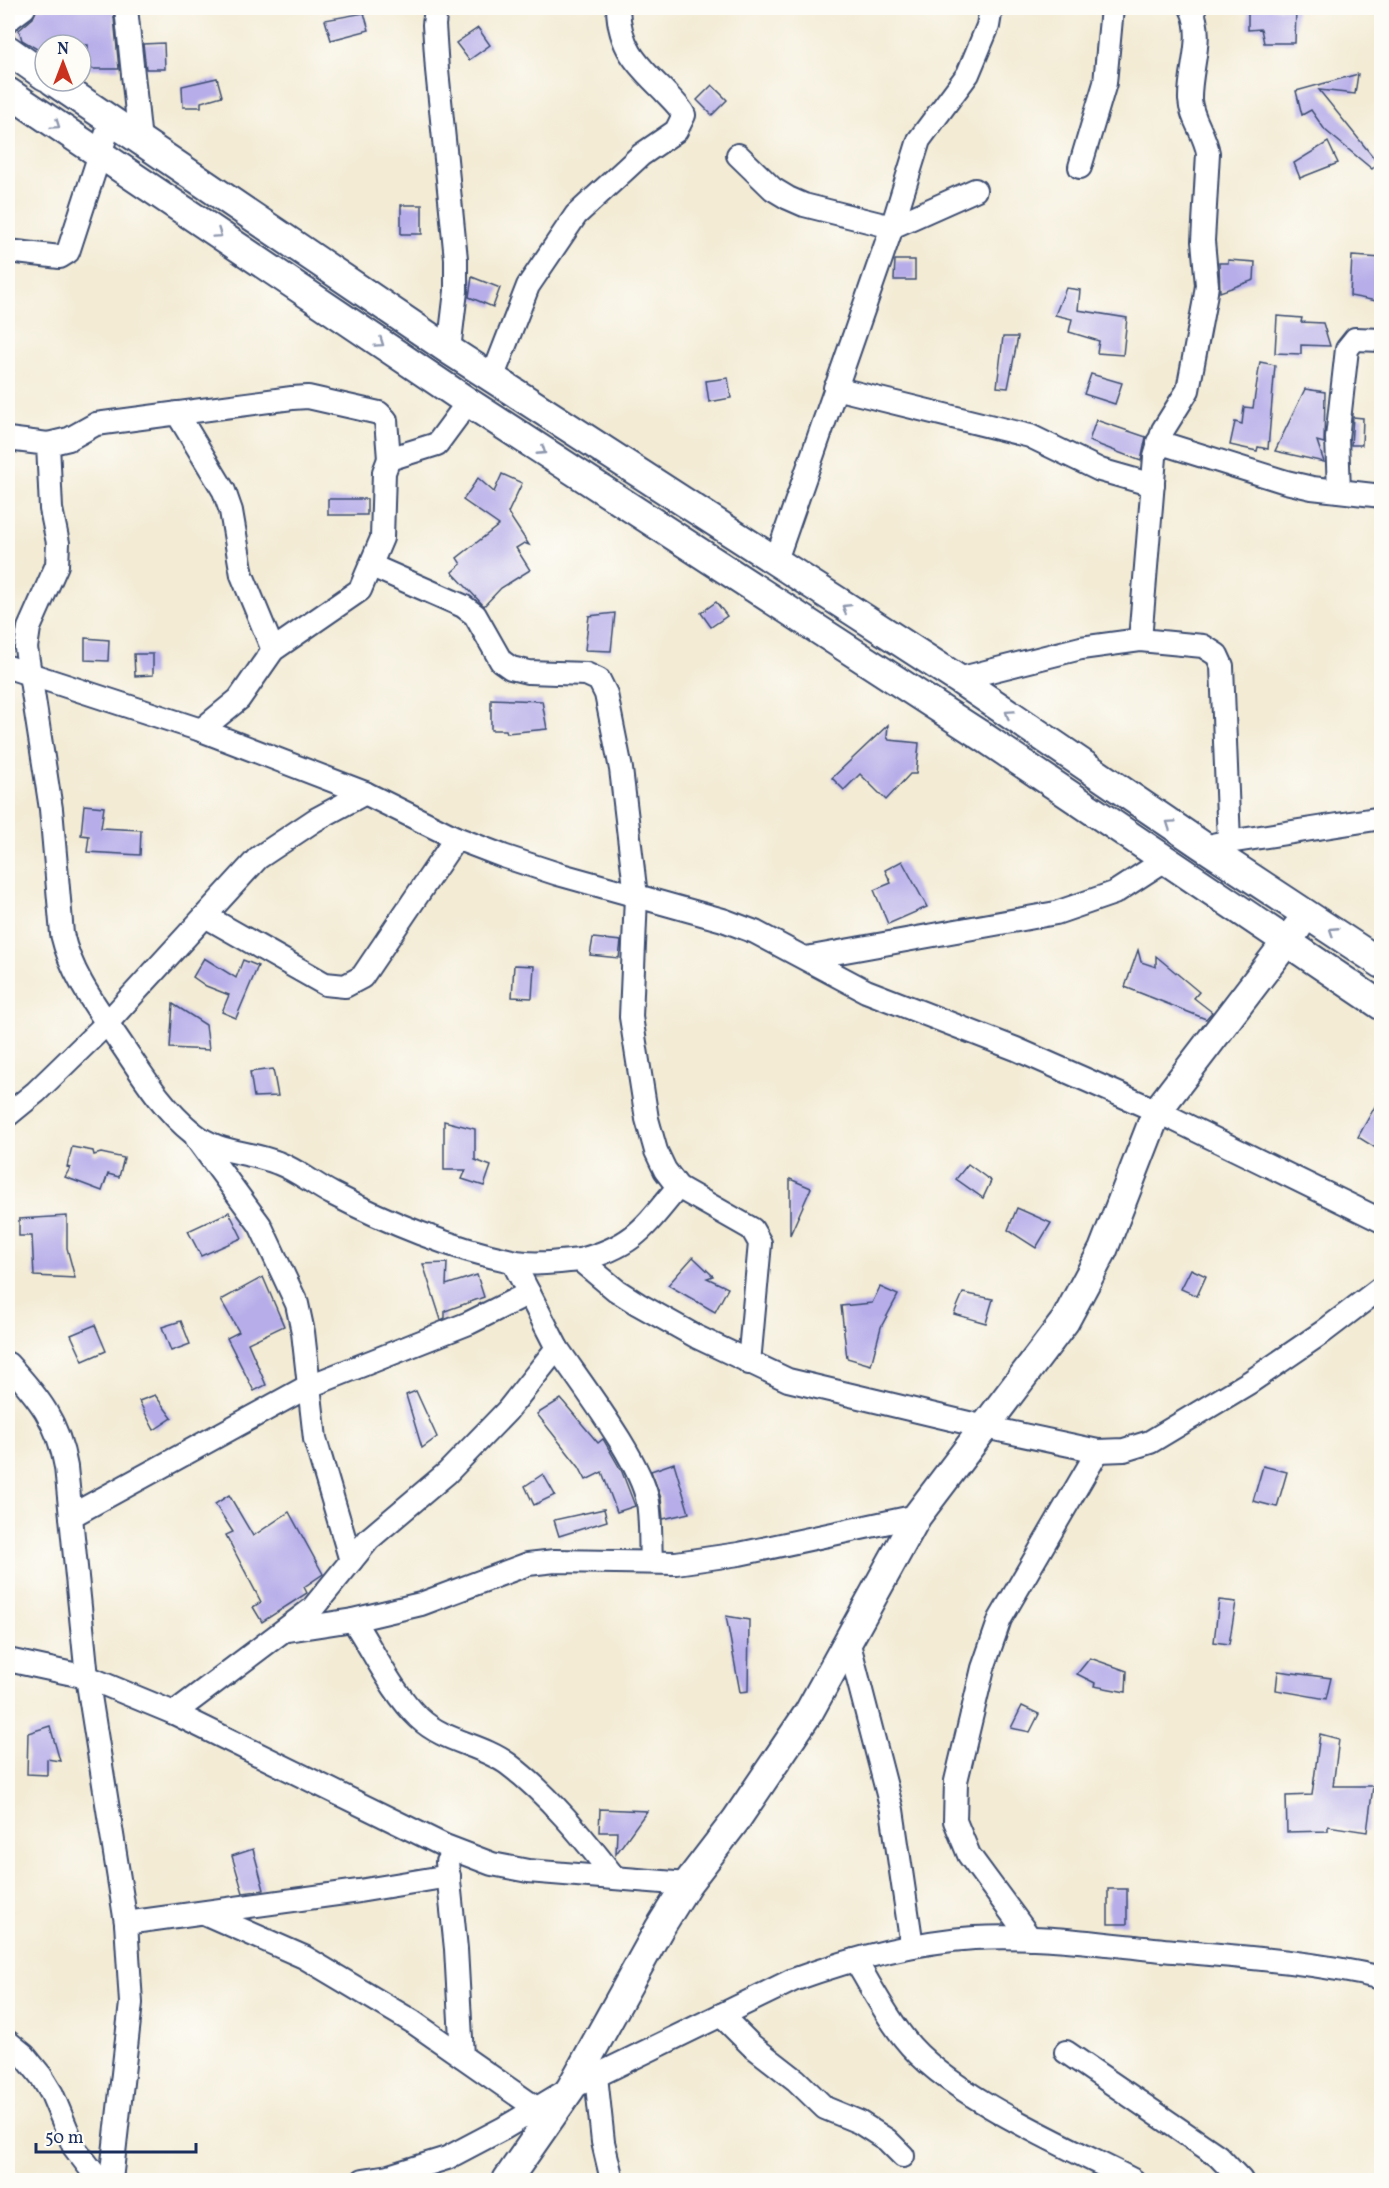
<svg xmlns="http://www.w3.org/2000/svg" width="1389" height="2188" font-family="Vollkorn,serif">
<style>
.building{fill:#b7aee9}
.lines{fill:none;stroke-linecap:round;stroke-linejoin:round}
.minor-casing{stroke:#3b4b70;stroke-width:26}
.tertiary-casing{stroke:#3b4b70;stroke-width:32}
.minor{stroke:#fff;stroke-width:22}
.tertiary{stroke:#fff;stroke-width:28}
.oneway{stroke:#8d97ae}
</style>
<rect width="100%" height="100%" fill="#fdfcf7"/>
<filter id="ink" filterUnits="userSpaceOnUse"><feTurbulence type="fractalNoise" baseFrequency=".0167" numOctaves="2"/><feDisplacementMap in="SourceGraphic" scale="12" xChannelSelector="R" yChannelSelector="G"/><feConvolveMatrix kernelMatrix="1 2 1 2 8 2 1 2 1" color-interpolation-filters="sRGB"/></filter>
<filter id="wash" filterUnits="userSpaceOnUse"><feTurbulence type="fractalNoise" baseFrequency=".008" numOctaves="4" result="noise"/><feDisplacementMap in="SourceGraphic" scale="24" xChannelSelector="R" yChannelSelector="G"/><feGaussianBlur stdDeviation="1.35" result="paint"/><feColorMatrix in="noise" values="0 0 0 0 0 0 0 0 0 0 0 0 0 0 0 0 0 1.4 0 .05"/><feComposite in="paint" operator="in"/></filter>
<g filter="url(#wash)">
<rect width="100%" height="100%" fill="#f3ebd4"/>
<g id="blocks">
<g class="building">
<path d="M37 8H113L119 69H88V45H45V54L22 40 19 30 33 18Z"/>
<path d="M1248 8H1296L1295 43H1264L1261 29 1248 30Z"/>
<path d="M364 13 369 30 331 40 325 20Z"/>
<path d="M478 28 490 45 469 60 456 43Z"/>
<path d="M164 43 165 69H146L143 44Z"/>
<path d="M1358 74 1355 94 1319 90 1378 163 1372 169 1325 130 1311 110 1302 115 1296 91Z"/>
<path d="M217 78 222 96 201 102V107H183L182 86Z"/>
<path d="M712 85 727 100 712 115 697 100Z"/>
<path d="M1328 142 1338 163 1300 178 1294 163Z"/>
<rect x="401" y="205" width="21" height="29"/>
<path d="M1352 256 1382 258V302L1350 296Z"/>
<path d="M895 260H915V280H894Z"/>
<path d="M1228 260 1255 262 1254 280 1220 292 1219 263H1228Z"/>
<path d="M472 277 500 288 493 307 469 297Z"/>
<path d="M1066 288 1080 290 1078 310 1127 318 1123 355 1097 353 1099 341 1069 332 1072 319 1055 315Z"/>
<path d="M1277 316 1302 318 1301 322 1323 323 1330 346 1301 345V354L1275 353Z"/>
<path d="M1003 337H1018L1008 388 997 387Z"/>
<path d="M1260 362 1275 365 1268 449 1258 447 1257 451 1230 445 1235 422 1242 424 1244 407 1253 408Z"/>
<path d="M1091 374 1122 383 1115 404 1084 394Z"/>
<path d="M728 378 731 398 709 402 706 381Z"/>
<path d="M1305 389 1325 392 1324 443 1317 441 1324 462 1275 451Z"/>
<path d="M1353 417 1363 418 1362 445H1351Z"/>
<path d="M1096 420 1146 437 1141 461 1089 441Z"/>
<path d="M502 474 522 483 508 513 529 545 524 543 516 548 530 570 501 588 484 606 452 572 461 564 457 558 499 525 463 500 478 478 494 492Z"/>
<rect x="328" y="499" width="39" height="16"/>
<path d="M716 602 727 616 711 627 701 613Z"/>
<path d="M615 613 611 651 585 650 589 616Z"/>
<path d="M85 638 109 640 108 661 85 660Z"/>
<path d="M134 654H153V675L135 676Z"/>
<path d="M491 699 542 701 547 729 507 733 506 730H491Z"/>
<path d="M888 725 887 737 889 740 919 743 916 774H910L886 800 860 774 844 790 832 778Z"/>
<path d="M84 805 104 807 101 828 141 830 140 855 87 852 89 836 81 835Z"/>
<path d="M902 861 927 907 888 924 874 890 891 883 885 870Z"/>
<path d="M593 938 621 941 619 958 590 955Z"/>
<path d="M1138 950 1141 962 1156 967V956L1199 992 1194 998 1212 1012 1206 1019 1125 987Z"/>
<path d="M204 958 236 978 243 960 258 966 236 1018 222 1012 229 995 206 986 193 977Z"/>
<path d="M514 965 534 966 532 998 512 997Z"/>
<path d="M173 1004 206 1025 209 1050 170 1048Z"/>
<path d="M273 1069 278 1096 254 1097 250 1072Z"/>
<path d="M1382 1094V1152L1358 1137Z"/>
<path d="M444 1121 475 1129V1160L491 1166 484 1186 462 1179 466 1170H444Z"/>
<path d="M72 1147 93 1151 94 1155 101 1153 124 1158 119 1177 108 1174 102 1191 65 1177 70 1168 67 1167Z"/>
<path d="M968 1164 991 1181 983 1198 956 1179Z"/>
<path d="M790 1179 811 1188 790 1235Z"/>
<path d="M1017 1208 1051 1223 1036 1248 1008 1230Z"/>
<path d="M229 1212 242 1238 201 1256 188 1231Z"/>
<path d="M67 1216V1248L75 1278 34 1276 32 1236H19V1219Z"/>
<path d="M693 1257 713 1276 707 1278 728 1288 715 1312 668 1285Z"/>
<path d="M447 1263 446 1285 477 1275 484 1297 445 1311V1318L441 1320 423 1264Z"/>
<path d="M1191 1269 1206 1276 1197 1296 1181 1289Z"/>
<path d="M263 1277 284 1326 248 1343 266 1385 254 1391 227 1338 239 1332 221 1300Z"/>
<path d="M880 1287 898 1295 881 1327 871 1365 847 1358 841 1306 872 1303Z"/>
<path d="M963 1293 993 1299 986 1323 954 1314Z"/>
<path d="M181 1321 190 1344 171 1351 162 1327Z"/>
<path d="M95 1325 106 1351 83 1361 71 1335Z"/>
<path d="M416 1391 437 1437 422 1448 406 1395Z"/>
<path d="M155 1395 172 1418 154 1430 139 1401Z"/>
<path d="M561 1399 598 1443 603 1439 622 1472 635 1506 617 1512 602 1472 586 1480 579 1467 537 1414Z"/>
<path d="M674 1463 689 1513 663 1519 661 1498 651 1471Z"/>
<path d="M1263 1466 1287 1472 1277 1507 1253 1501Z"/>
<path d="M543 1474 555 1495 534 1505 525 1486Z"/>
<path d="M229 1495 253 1536 289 1512 323 1574 304 1587 307 1593 262 1622 253 1607 261 1602 226 1535 233 1532 215 1504Z"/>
<path d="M604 1509 607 1521 559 1536 554 1520Z"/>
<path d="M1219 1600 1236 1602 1229 1644 1214 1642Z"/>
<path d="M726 1616 749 1620 748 1691 740 1692Z"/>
<path d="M1090 1658 1127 1671 1126 1692 1094 1686 1095 1683 1077 1674Z"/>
<path d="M1278 1671 1331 1678 1326 1699 1276 1690Z"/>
<path d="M1022 1706 1039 1714 1030 1732 1011 1728Z"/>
<path d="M50 1726 60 1761 47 1759V1775L27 1774 28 1733Z"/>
<path d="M1320 1734 1339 1739 1333 1786H1373L1367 1832 1328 1826V1831L1287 1832 1286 1796 1312 1795Z"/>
<path d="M600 1809 647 1811 616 1854 617 1832H599Z"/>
<path d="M253 1849 264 1890 243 1893 232 1856Z"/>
<rect x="1108" y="1889" width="19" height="35"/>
</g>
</g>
</g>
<g filter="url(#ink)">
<use href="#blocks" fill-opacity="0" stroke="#3b4b70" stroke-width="1.5"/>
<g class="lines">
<g class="minor-casing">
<g id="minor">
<path d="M126 8 140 141"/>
<path d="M436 8 434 25 437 70 456 259V291L449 350"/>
<path d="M8 20 24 8"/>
<path d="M738 155 773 189 788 198 804 205 892 227 975 190"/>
<path d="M1080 167 1105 83 1112 8"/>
<path d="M8 251 60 257 68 252 111 120"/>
<path d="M493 376 528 286 576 215 641 155 676 131 684 115C679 105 670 98 663 90 636 64 619 46 618 8"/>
<path d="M835 388 1030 436 1100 470 1153 485"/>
<path d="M177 413 224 491 231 511 242 575 273 650"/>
<path d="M8 439 48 444 51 509 58 543 57 565 29 628 26 648 51 809 62 934C72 977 98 1009 122 1045 143 1076 163 1109 193 1133 218 1154 249 1151 278 1163 297 1170 315 1185 333 1194 387 1222 453 1249 512 1261 534 1266 558 1262 580 1260L616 1290 638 1304 697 1337 788 1380 985 1427 1098 1451 1124 1450 1150 1442 1250 1382 1323 1332 1382 1287"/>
<path d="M1158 442 1286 482 1312 488 1382 496"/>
<path d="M48 444 69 439 96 424 292 398 308 397 379 413 386 420 389 459"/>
<path d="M1339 491 1337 438 1347 349 1355 339 1382 340"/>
<path d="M775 563 892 227 919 140 968 74 988 26 991 8"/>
<path d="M372 566 463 606 475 615 501 661 511 668 528 672 586 674 599 680 606 694 621 769 636 896 631 1017 647 1119 656 1151 665 1170 678 1187 752 1229 760 1243 749 1363"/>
<path d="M1140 640 1155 457 1163 430 1188 390 1205 299 1207 285 1203 241 1208 153C1205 134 1191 118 1190 100 1189 69 1205 37 1191 8"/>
<path d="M8 667 201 730 365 793 456 838 503 856 558 874 723 920 755 932 866 991 1016 1049 1157 1111 1382 1221"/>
<path d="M958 679 1081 648 1140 640 1203 646 1217 655 1222 666 1229 842"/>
<path d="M201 730 239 699 273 650 360 590 382 538 384 472 389 459 437 444 468 402"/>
<path d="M1216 844 1382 818"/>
<path d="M205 916 325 984 345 986 362 977 456 838"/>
<path d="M806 958 1056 913 1114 893 1165 860"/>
<path d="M8 1115 36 1092 107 1023 258 858 315 820 365 793"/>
<path d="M197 1139 260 1225 297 1304 303 1332 315 1439 351 1561"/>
<path d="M580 1260C634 1246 644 1228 678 1187"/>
<path d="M557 1348C582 1385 641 1461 648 1502 651 1522 650 1543 651 1562"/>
<path d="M8 1364C39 1398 58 1421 66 1467L87 1677 126 1923"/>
<path d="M71 1516 307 1387 469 1323 529 1293"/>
<path d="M353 1620C374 1652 392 1692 419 1718 444 1742 481 1744 508 1764 549 1795 583 1837 614 1877"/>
<path d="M288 1630 353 1620 421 1604 528 1564 555 1561 676 1563 739 1554 917 1516"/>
<path d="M849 1644 892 1810 912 1946"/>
<path d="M8 1660 87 1677 174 1713 445 1846 492 1864 528 1871 687 1884"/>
<path d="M174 1713 312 1609 369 1539 447 1473 507 1411 557 1348 513 1262"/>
<path d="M447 1862 456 1949 462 2056"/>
<path d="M204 1913 304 1957 413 2022 536 2108"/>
<path d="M1030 1938 969 1855 955 1821 956 1781 983 1668 1000 1619 1098 1451"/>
<path d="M855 1960C871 1986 885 2014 904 2038 949 2096 1066 2146 1133 2180"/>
<path d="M721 2015 751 2045 796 2080 825 2108 859 2122 887 2140 903 2156"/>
<path d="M8 2042 24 2055 41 2076 52 2094 74 2147 99 2180"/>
<path d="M1066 2052 1218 2156 1241 2180"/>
<path d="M596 2076 603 2142 612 2180"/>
<path d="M111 2180 131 2003 126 1923 359 1891 449 1876"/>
<path d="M363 2180 389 2176 447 2158 504 2128 571 2088 793 1980C851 1959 913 1942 974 1938 1041 1934 1108 1945 1174 1951 1244 1957 1313 1962 1382 1978"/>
</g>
</g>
<g class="tertiary-casing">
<g id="tertiary">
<path d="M8 50 45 76"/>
<path d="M53 81 449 350 958 679 1203 846 1382 964"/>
<path d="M8 92 468 402 985 738 1382 1006"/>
<path d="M507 2180 571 2088 659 1929 687 1884 736 1820 809 1712 917 1516 1065 1321 1103 1250 1157 1111 1297 928"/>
</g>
</g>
<use href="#minor" class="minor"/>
<use href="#tertiary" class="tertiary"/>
</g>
<defs><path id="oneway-chevron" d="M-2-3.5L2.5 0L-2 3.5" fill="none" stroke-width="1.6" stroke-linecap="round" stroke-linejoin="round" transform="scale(1.5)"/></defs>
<g class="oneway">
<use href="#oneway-chevron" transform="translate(56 125) rotate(34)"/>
<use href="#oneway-chevron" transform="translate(218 234) rotate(34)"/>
<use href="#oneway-chevron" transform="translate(380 343) rotate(34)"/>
<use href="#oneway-chevron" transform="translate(542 451) rotate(33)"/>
<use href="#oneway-chevron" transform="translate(846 608) rotate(-148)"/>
<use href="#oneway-chevron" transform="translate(1009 714) rotate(-146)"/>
<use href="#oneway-chevron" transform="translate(1170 824) rotate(-146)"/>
<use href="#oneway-chevron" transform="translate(1333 931) rotate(-147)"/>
</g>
</g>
<rect width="1389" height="2188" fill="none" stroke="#fdfcf7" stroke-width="30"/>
<g transform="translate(63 63)"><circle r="28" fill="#fdfcf7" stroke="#a3aaba" stroke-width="1.5"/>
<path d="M0-4.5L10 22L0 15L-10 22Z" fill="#c8321e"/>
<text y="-9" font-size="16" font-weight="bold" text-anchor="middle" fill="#1b2f5e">N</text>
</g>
<path d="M36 2143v9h160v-9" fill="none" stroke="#1b2f5e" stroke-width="3"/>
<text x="45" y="2143" font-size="18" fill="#1b2f5e" stroke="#fdfcf7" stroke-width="4.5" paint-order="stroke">50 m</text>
</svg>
